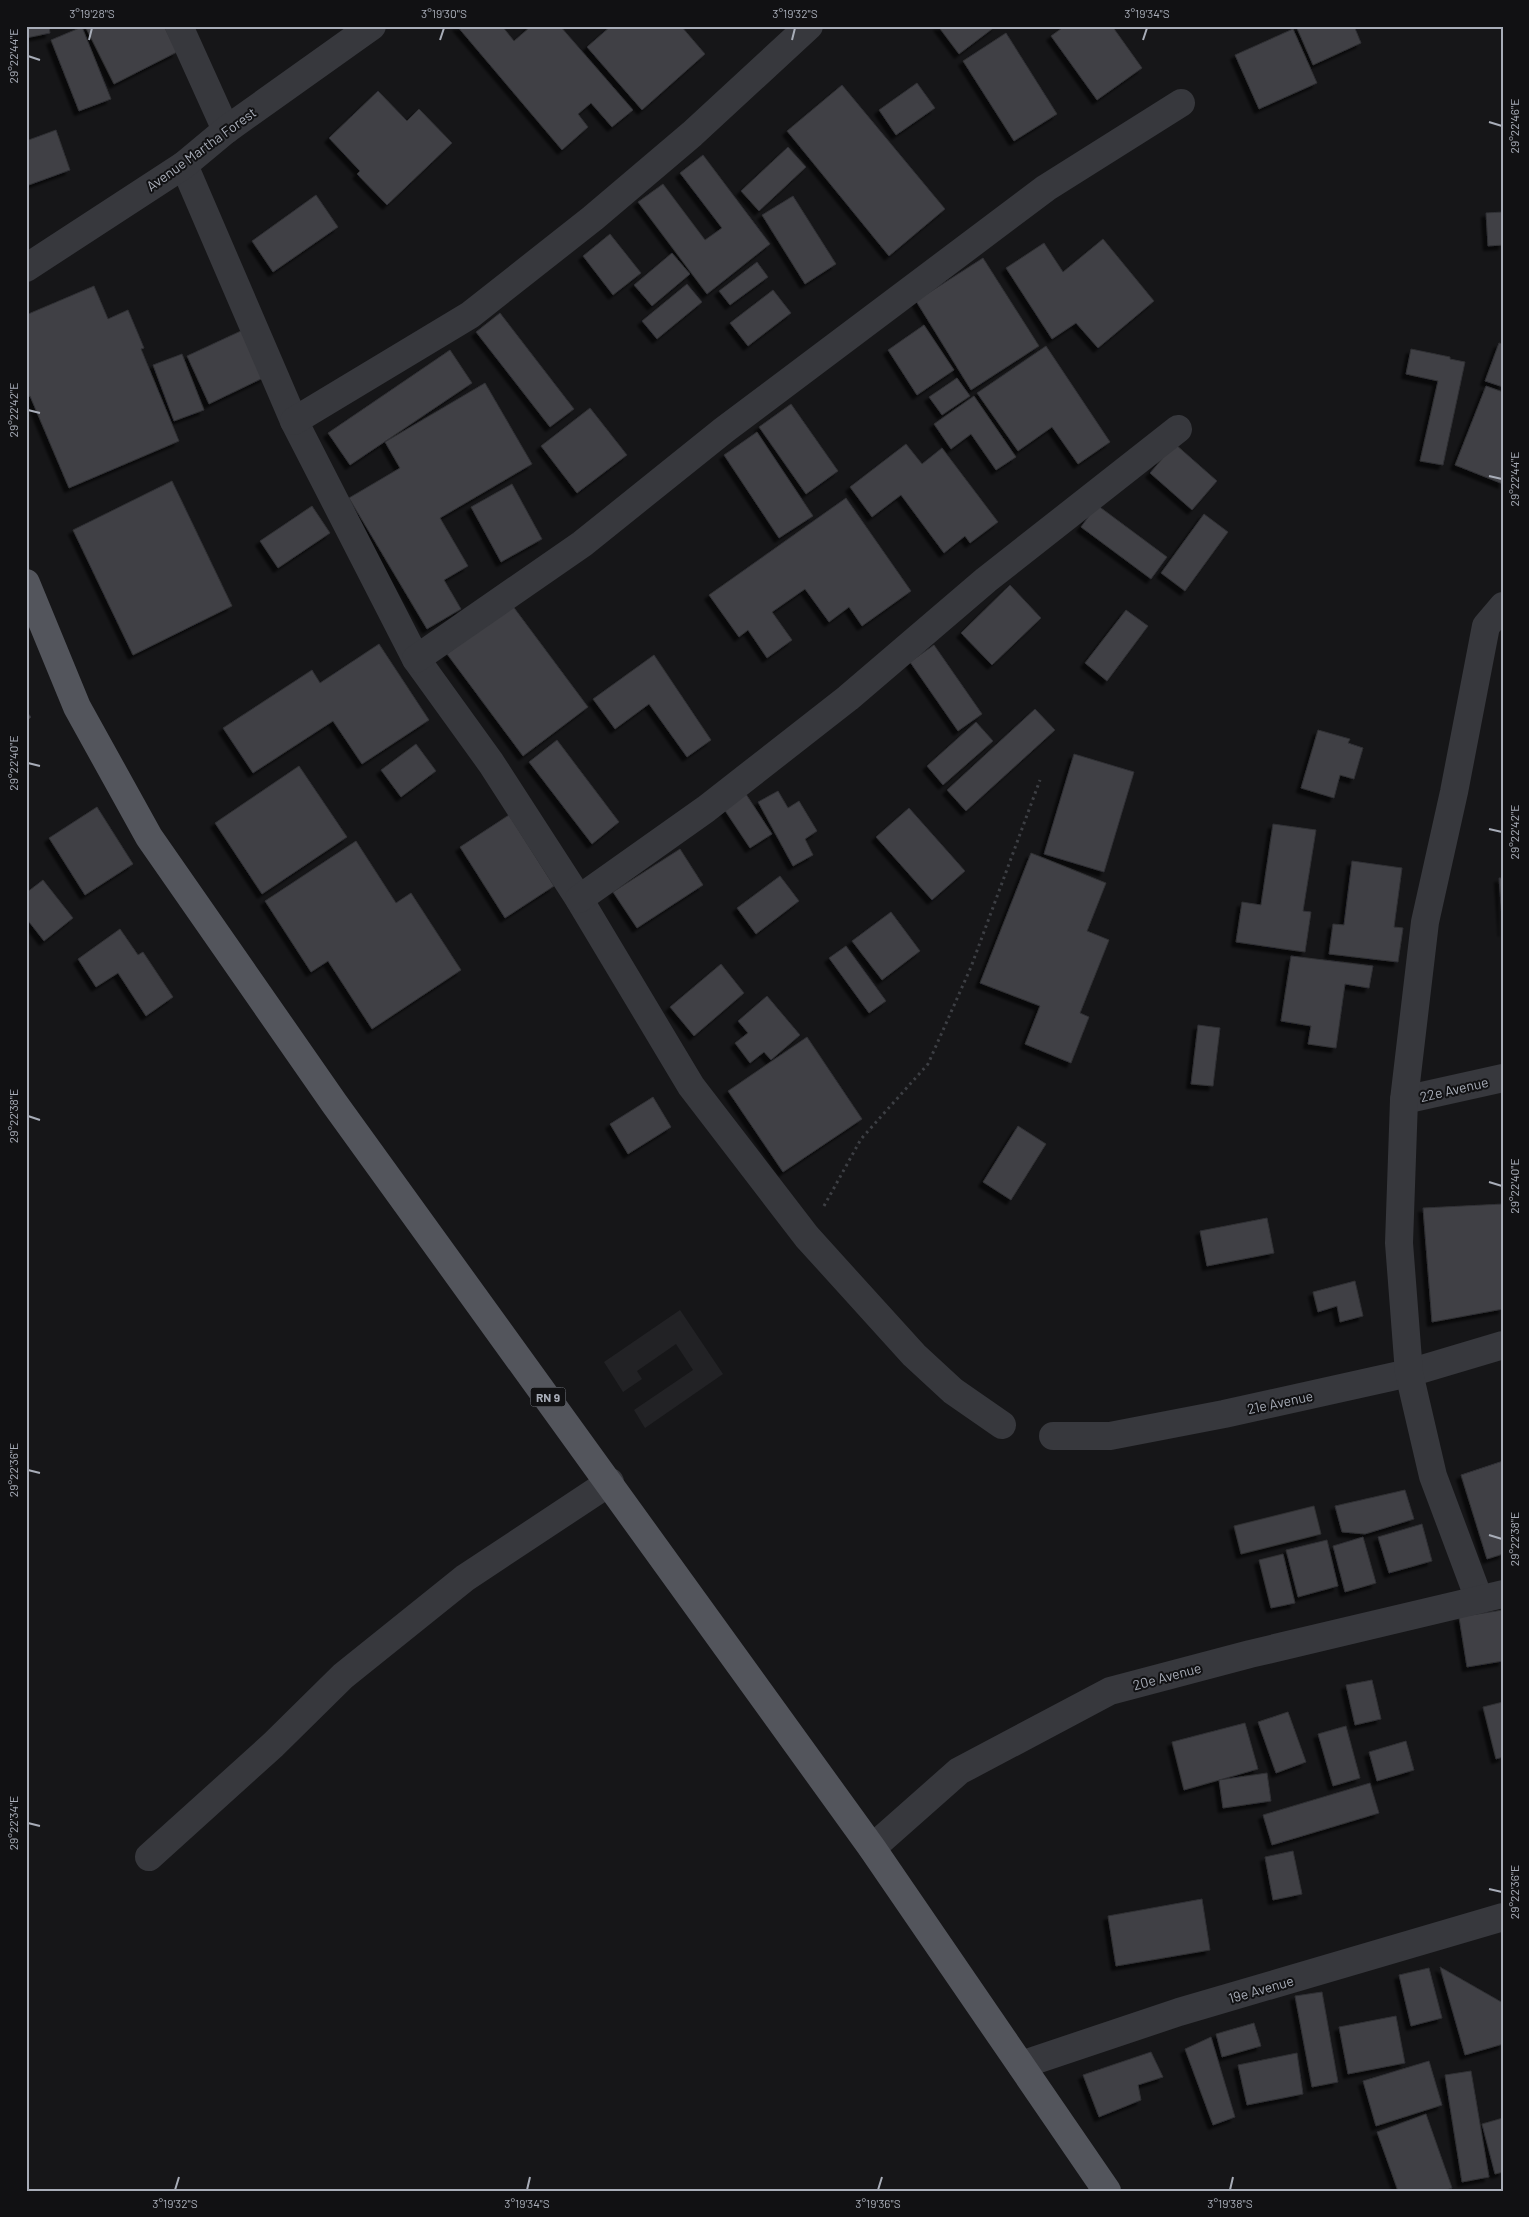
<svg xmlns="http://www.w3.org/2000/svg" width="1529" height="2217" font-family="Barlow,sans-serif">
<style>
.built{fill:#222225}
.building{fill:#404145;stroke:#303034;filter:url(#shadow)}
.lines{fill:none;stroke-linecap:round;stroke-linejoin:round}
.path{stroke:#3d3f44;stroke-width:3;stroke-dasharray:2.5 4;stroke-linecap:butt}
.minor{stroke:#37383d;stroke-width:28}
.major{stroke:#53555c;stroke-width:28}
.ticks{fill:none;stroke:#a8adb8;stroke-width:2}
.labels{text-anchor:middle;dominant-baseline:central;stroke-width:4;stroke-linejoin:round;paint-order:stroke}
.shield{fill:#111113;stroke:#7b7e86;stroke-width:1}
.shield-label{font-size:12px;font-weight:bold;fill:#a8adb8}
.street-label{font-size:14px;fill:#a8adb8;stroke:#111113}
.neatline{fill:none;stroke:#a8adb8;stroke-width:2}
.ticks-label{font-size:12px;text-anchor:middle;fill:#a8adb8}
</style>
<defs>
<filter id="shadow"><feDropShadow dx="-4.5" dy="4.5" stdDeviation="1" flood-color="#0009"/></filter>
</defs>
<rect width="100%" height="100%" fill="#161618"/>
<path class="built" d="M680 1310 723 1374 645 1428 634 1410 693 1370 676 1344 637 1371 642 1379 623 1392 604 1362Z"/>
<g class="building">
<path d="M26 26H49L50 33 26 38Z"/>
<path d="M85 26H164L177 52 114 84Z"/>
<path d="M457 26H502L514 41 529 28 528 26H560L633 110 612 127 591 103 578 114 588 127 562 150Z"/>
<path d="M611 26H681L705 54 642 110 587 47Z"/>
<path d="M938 26H996L959 54Z"/>
<path d="M1065 26H1112L1142 68 1097 100 1051 36Z"/>
<path d="M1296 26H1354L1361 43 1313 65Z"/>
<path d="M82 27 111 99 79 111 51 40Z"/>
<path d="M1293 29 1317 83 1259 109 1235 55Z"/>
<path d="M1006 33 1057 114 1014 141 963 61Z"/>
<path d="M917 83 935 108 896 135 879 110Z"/>
<path d="M842 85 945 209 889 256 787 131Z"/>
<path d="M378 91 407 121 419 109 452 143 387 205 357 174 360 171 329 138Z"/>
<path d="M56 130 70 170 26 186V141Z"/>
<path d="M788 147 806 167 759 211 741 191Z"/>
<path d="M703 155 770 244 707 294 638 202 663 184 705 240 722 228 680 173Z"/>
<path d="M316 195 338 227 273 272 252 241Z"/>
<path d="M793 196 836 264 805 284 762 215Z"/>
<path d="M1503 212V245L1488 246 1486 213Z"/>
<path d="M610 234 641 273 613 295 583 256Z"/>
<path d="M1103 239 1154 301 1098 348 1076 323 1052 339 1006 268 1044 243 1063 272Z"/>
<path d="M672 253 690 274 652 306 634 285Z"/>
<path d="M983 258 1039 346 971 390 916 301Z"/>
<path d="M757 262 768 277 730 305 719 291Z"/>
<path d="M687 284 702 302 657 339 642 321Z"/>
<path d="M94 286 108 319 128 310 144 348 141 349 179 441 69 488 30 396 28 397 26 392V354L28 353 26 348V315Z"/>
<path d="M773 290 791 313 748 346 730 323Z"/>
<path d="M500 313 574 409 550 427 476 332Z"/>
<path d="M924 325 954 370 917 395 888 350Z"/>
<path d="M243 330 265 377 209 404 187 356Z"/>
<path d="M1499 343 1503 344V387L1485 381Z"/>
<path d="M1046 346 1110 442 1078 464 1052 427 1018 451 977 393Z"/>
<path d="M1411 349 1450 357V359L1465 362 1443 465 1420 461 1438 381 1406 374Z"/>
<path d="M450 350 472 383 350 465 328 433Z"/>
<path d="M182 354 204 410 174 421 153 365Z"/>
<path d="M957 378 970 396 942 415 929 397Z"/>
<path d="M485 383 532 464 440 518 468 566 444 580 461 609 427 629 349 498 400 468 385 442Z"/>
<path d="M1486 386 1503 392V484L1455 465Z"/>
<path d="M974 396 1016 457 996 470 971 434 951 449 934 424Z"/>
<path d="M791 404 838 471 806 494 759 427Z"/>
<path d="M590 408 627 455 577 493 541 446Z"/>
<path d="M757 432 813 516 779 538 724 455Z"/>
<path d="M906 444 922 464 942 448 998 522 970 543 965 536 944 553 901 495 872 517 850 487Z"/>
<path d="M1175 444 1217 481 1192 510 1150 473Z"/>
<path d="M172 481 232 606 133 655 73 530Z"/>
<path d="M512 484 542 539 501 562 471 507Z"/>
<path d="M846 498 911 591 862 626 849 607 829 622 805 589 772 612 792 640 767 658 748 630 739 637 709 595Z"/>
<path d="M1097 505 1167 557 1151 579 1081 527Z"/>
<path d="M312 506 330 533 278 568 260 541Z"/>
<path d="M1204 514 1228 532 1185 591 1161 573Z"/>
<path d="M1010 585 1041 618 992 665 961 633Z"/>
<path d="M512 605 588 707 523 756 447 654Z"/>
<path d="M1126 610 1148 626 1107 681 1085 663Z"/>
<path d="M379 644 429 720 362 764 333 721 253 773 223 728 312 670 320 683Z"/>
<path d="M934 645 982 714 958 731 910 662Z"/>
<path d="M654 655 711 740 687 757 649 704 615 729 593 699Z"/>
<path d="M1035 709 1055 730 966 811 947 790Z"/>
<path d="M26 711 31 717 26 722Z"/>
<path d="M976 722 993 741 943 785 927 766Z"/>
<path d="M1318 730 1350 739 1348 743 1363 748 1354 779 1340 775 1334 798 1301 788Z"/>
<path d="M557 740 619 822 592 844 529 762Z"/>
<path d="M416 744 436 771 401 797 381 770Z"/>
<path d="M1074 754 1134 772 1104 872 1044 854Z"/>
<path d="M299 766 347 837 262 894 215 823Z"/>
<path d="M742 788 772 834 750 848 720 803Z"/>
<path d="M778 791 788 808 799 801 817 831 805 839 813 855 793 866 758 802Z"/>
<path d="M97 807 133 864 85 895 49 838Z"/>
<path d="M909 808 965 871 932 900 876 837Z"/>
<path d="M509 815 554 886 505 918 460 847Z"/>
<path d="M1273 824 1316 830 1303 911 1311 912 1305 952 1236 942 1242 902 1261 905Z"/>
<path d="M356 841 396 903 411 893 461 970 372 1029 328 961 311 972 265 901Z"/>
<path d="M680 849 703 885 637 928 613 892Z"/>
<path d="M1031 853 1106 883 1087 931 1109 940 1080 1013 1089 1017 1071 1063 1025 1044 1040 1006 980 983Z"/>
<path d="M1352 861 1402 868 1394 927 1403 928 1398 962 1329 954 1333 924 1344 925Z"/>
<path d="M780 876 799 901 756 934 737 908Z"/>
<path d="M1499 878H1503V932Z"/>
<path d="M43 880 73 918 44 941 26 918V893Z"/>
<path d="M891 912 920 951 882 980 852 941Z"/>
<path d="M120 929 138 955 143 952 173 997 146 1016 118 973 96 987 78 959Z"/>
<path d="M846 946 886 1001 869 1013 829 958Z"/>
<path d="M1291 956 1373 966 1369 988 1345 984 1336 1048 1308 1044 1311 1026 1281 1021Z"/>
<path d="M721 964 744 993 694 1036 670 1007Z"/>
<path d="M767 996 800 1035 771 1060 764 1052 750 1063 735 1043 748 1033 738 1021Z"/>
<path d="M1198 1025 1220 1028 1213 1086 1191 1084Z"/>
<path d="M807 1037 862 1119 783 1172 728 1091Z"/>
<path d="M653 1097 671 1127 628 1154 610 1124Z"/>
<path d="M1018 1126 1046 1144 1011 1200 983 1182Z"/>
<path d="M1503 1204V1309L1432 1322 1423 1208Z"/>
<path d="M1267 1218 1274 1253 1207 1266 1200 1231Z"/>
<path d="M1355 1281 1363 1316 1340 1322 1337 1306 1318 1312 1313 1292Z"/>
<path d="M1503 1461V1554L1487 1559 1461 1475Z"/>
<path d="M1405 1490 1414 1519 1365 1534 1342 1532 1335 1506Z"/>
<path d="M1314 1506 1321 1534 1241 1554 1234 1526Z"/>
<path d="M1422 1524 1432 1561 1389 1573 1378 1537Z"/>
<path d="M1363 1537 1376 1583 1345 1592 1333 1546Z"/>
<path d="M1327 1540 1338 1586 1298 1597 1286 1550Z"/>
<path d="M1283 1554 1295 1603 1271 1608 1259 1560Z"/>
<path d="M1503 1610V1661L1467 1667 1459 1617Z"/>
<path d="M1372 1680 1381 1719 1355 1725 1346 1685Z"/>
<path d="M1503 1702V1757L1496 1759 1483 1707Z"/>
<path d="M1288 1712 1306 1762 1276 1773 1258 1722Z"/>
<path d="M1245 1723 1258 1769 1184 1790 1172 1742Z"/>
<path d="M1346 1726 1360 1778 1333 1786 1318 1734Z"/>
<path d="M1406 1741 1414 1770 1377 1781 1369 1752Z"/>
<path d="M1267 1773 1271 1801 1223 1808 1219 1780Z"/>
<path d="M1370 1783 1379 1813 1272 1845 1263 1815Z"/>
<path d="M1293 1851 1302 1894 1273 1900 1265 1857Z"/>
<path d="M1202 1899 1210 1950 1116 1966 1108 1916Z"/>
<path d="M1440 1967 1503 2003V2044L1465 2055Z"/>
<path d="M1429 1968 1442 2018 1411 2026 1399 1975Z"/>
<path d="M1322 1992 1338 2082 1312 2087 1295 1996Z"/>
<path d="M1396 2016 1405 2063 1348 2074 1339 2027Z"/>
<path d="M1254 2023 1261 2046 1222 2057 1216 2034Z"/>
<path d="M1211 2037 1235 2117 1213 2125 1185 2049Z"/>
<path d="M1151 2052 1163 2077 1138 2085 1141 2100 1099 2117 1083 2075Z"/>
<path d="M1297 2053 1303 2094 1247 2105 1238 2065Z"/>
<path d="M1429 2061 1442 2105 1376 2126 1363 2081Z"/>
<path d="M1471 2071 1489 2177 1462 2182 1445 2075Z"/>
<path d="M1426 2114 1452 2188 1444 2191H1398L1377 2132Z"/>
<path d="M1503 2118V2172L1495 2174 1482 2124Z"/>
</g>
<g class="lines">
<path class="path" d="M824 1206 861 1139 928 1064 971 967 1040 780"/>
<g class="minor">
<path d="M179 26 226 130"/>
<path d="M184 165 294 421 416 659 491 763 579 899 691 1086 807 1237 914 1355 953 1391 1002 1425"/>
<path d="M26 268 184 165 226 130 372 26"/>
<path d="M294 421 470 315 593 218 692 134 809 26"/>
<path d="M416 659 582 544 724 430 1046 188 1181 103"/>
<path d="M579 899 706 809 848 698 986 580 1178 429"/>
<path d="M1404 1100 1503 1078"/>
<path d="M1053 1436H1110L1224 1414 1409 1373 1503 1345"/>
<path d="M1479 1599 1433 1476 1409 1373 1399 1243 1404 1100 1425 922 1454 792 1486 626 1503 606"/>
<path d="M872 1848 959 1771 1110 1691 1250 1654 1503 1594"/>
<path d="M149 1857 273 1745 343 1676 465 1578 610 1482"/>
<path d="M1021 2065 1179 2012 1503 1917"/>
</g>
<path class="major" d="M26 583 77 707 149 837 334 1103 872 1848 1107 2191"/>
</g>
<path class="ticks" d="M89 40 92 28M440 40 444 28M792 40 795 28M1143 40 1147 28M28 56 40 60M1489 122 1502 126M28 410 40 413M1489 476 1502 479M28 763 40 766M1489 829 1502 832M28 1116 40 1120M1489 1182 1502 1186M28 1470 40 1473M1489 1535 1502 1539M28 1823 40 1826M1489 1889 1502 1892M175 2190 179 2177M527 2190 530 2177M878 2190 882 2177M1230 2190 1233 2177"/>
<g class="labels">
<rect class="shield" x="530.5" y="1387.5" width="35" height="19" rx="4"/>
<g class="shield-label">
<text x="548" y="1397">RN 9</text>
</g>
<g class="street-label">
<text transform="translate(201 149) rotate(-36)">Avenue Martha Forest</text>
<text transform="translate(1454 1089) rotate(-13)">22e Avenue</text>
<text transform="translate(1280 1402) rotate(-12)">21e Avenue</text>
<text transform="translate(1167 1676) rotate(-15)">20e Avenue</text>
<text transform="translate(1261 1989) rotate(-16)">19e Avenue</text>
</g>
</g>
<rect width="1529" height="2217" fill="none" stroke="#111113" stroke-width="55"/>
<rect x="28" y="28" width="1474" height="2162" class="neatline"/>
<g class="ticks-label">
<text x="92" y="18">3°19'28"S</text>
<text x="444" y="18">3°19'30"S</text>
<text x="795" y="18">3°19'32"S</text>
<text x="1147" y="18">3°19'34"S</text>
<text transform="translate(14 56) rotate(-90)" y="4">29°22'44"E</text>
<text transform="translate(1515 126) rotate(-90)" y="4">29°22'46"E</text>
<text transform="translate(14 410) rotate(-90)" y="4">29°22'42"E</text>
<text transform="translate(1515 479) rotate(-90)" y="4">29°22'44"E</text>
<text transform="translate(14 763) rotate(-90)" y="4">29°22'40"E</text>
<text transform="translate(1515 832) rotate(-90)" y="4">29°22'42"E</text>
<text transform="translate(14 1116) rotate(-90)" y="4">29°22'38"E</text>
<text transform="translate(1515 1186) rotate(-90)" y="4">29°22'40"E</text>
<text transform="translate(14 1470) rotate(-90)" y="4">29°22'36"E</text>
<text transform="translate(1515 1539) rotate(-90)" y="4">29°22'38"E</text>
<text transform="translate(14 1823) rotate(-90)" y="4">29°22'34"E</text>
<text transform="translate(1515 1892) rotate(-90)" y="4">29°22'36"E</text>
<text x="175" y="2208">3°19'32"S</text>
<text x="527" y="2208">3°19'34"S</text>
<text x="878" y="2208">3°19'36"S</text>
<text x="1230" y="2208">3°19'38"S</text>
</g>
</svg>
